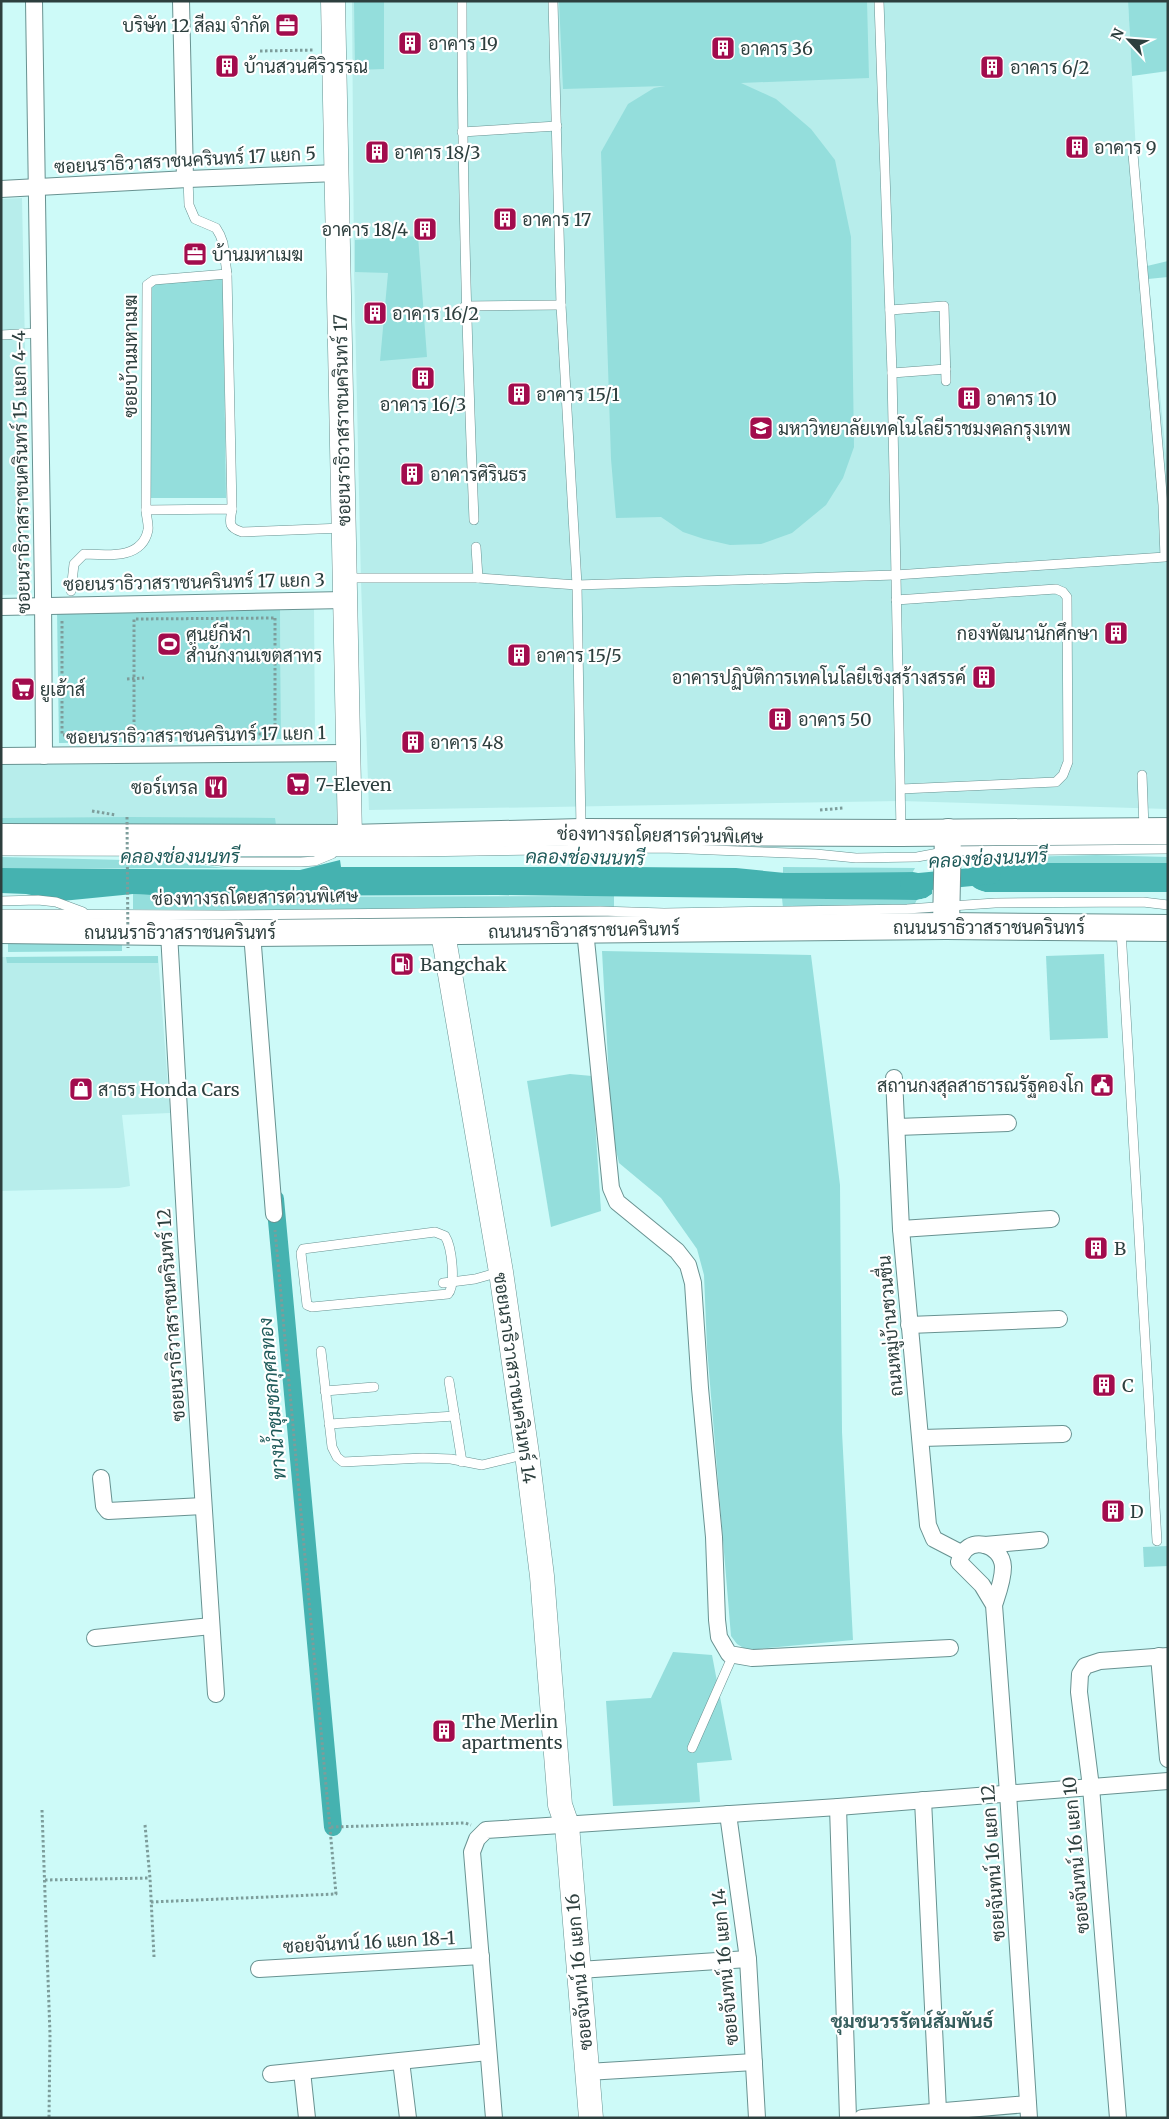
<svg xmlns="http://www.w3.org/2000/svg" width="1169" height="2119" font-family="Merriweather,Sarabun,serif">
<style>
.built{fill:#b7edeb}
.green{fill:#94dedc}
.water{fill:#45b2b0}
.pier{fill:#cdfaf8}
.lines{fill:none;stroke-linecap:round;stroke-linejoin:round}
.canal{stroke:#45b2b0;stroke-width:18}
.lane-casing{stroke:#689291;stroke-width:10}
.street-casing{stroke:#689291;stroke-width:18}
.secondary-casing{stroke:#689291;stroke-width:25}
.primary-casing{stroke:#689291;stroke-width:28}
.path{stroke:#7d9d9b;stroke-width:3;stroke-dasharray:2.5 2.5;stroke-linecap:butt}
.lane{stroke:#fff;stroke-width:9}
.street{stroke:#fff;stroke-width:16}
.secondary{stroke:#fff;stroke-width:24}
.primary{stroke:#fff;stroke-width:26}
.path-bridge{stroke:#7d9d9b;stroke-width:3;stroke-dasharray:2.5 2.5;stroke-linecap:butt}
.labels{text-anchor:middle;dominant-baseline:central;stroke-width:4.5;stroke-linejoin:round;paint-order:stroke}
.poi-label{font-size:18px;fill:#2d3f3e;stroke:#fff;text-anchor:start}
.street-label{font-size:18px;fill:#2d3f3e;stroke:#fff}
.water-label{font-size:19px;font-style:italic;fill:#1e5a59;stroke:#fff}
.neighbourhood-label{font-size:19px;font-weight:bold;fill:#345d5c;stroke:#fff}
</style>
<rect width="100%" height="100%" fill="#cdfaf8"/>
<g class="built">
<path d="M352 1H1128L1136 153 1168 474V809L901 801 369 810 361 582 354 268Z"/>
<path d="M22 198 30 594 1 595V199Z"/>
<path d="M280 607H314L315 738 281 739Z"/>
<path d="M342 747 343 825H1V754Z"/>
<path d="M158 956 170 1113 122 1115 130 1186 119 1188 1 1191V957Z"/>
</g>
<g class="green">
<path d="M354 1H384V69L355 70Z"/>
<path d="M559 1H867L869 78 741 83 776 99 811 129 835 160 851 237 854 447 843 478 826 505 792 533 761 544 730 545 704 539 683 532 661 517 616 518 611 459 601 152 628 104 654 88 665 86 563 89Z"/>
<path d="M1128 1H1168V71L1132 76Z"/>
<path d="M418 236 427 357 380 361 388 273 355 272V240Z"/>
<path d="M1168 261V277L1148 279 1147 266Z"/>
<path d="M223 278 226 498H150L149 290 152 284Z"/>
<path d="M280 607 281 739 59 743 57 610Z"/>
<path d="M131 817 275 818 276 825H1V818Z"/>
<path d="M1096 855 1168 857V863H984V858Z"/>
<path d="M1 857 166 861 225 868H1Z"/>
<path d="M783 867 915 868 913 872 785 873H783Z"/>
<path d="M133 894 170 896 256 897 614 896V908L289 911 133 909Z"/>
<path d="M782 898 917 900 914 905 783 908Z"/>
<path d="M8 942 122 943V951L8 952Z"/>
<path d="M602 951 811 955 840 1185 842 1432 853 1640 747 1650 737 1644 731 1636 707 1348 704 1275 697 1249 661 1198 619 1163 612 1133Z"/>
<path d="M1104 954 1108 1038 1050 1040 1046 956Z"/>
<path d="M158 956V963H7L6 957Z"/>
<path d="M570 1074 592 1076 601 1211 551 1227 527 1081Z"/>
<path d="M1168 1546V1566L1144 1567 1143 1547Z"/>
<path d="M673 1652 712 1655 732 1760 697 1763 700 1802 613 1806 606 1701 651 1698Z"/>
</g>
<g class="water">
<path d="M340 860 341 867H629L736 868 785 873 917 872 928 875 933 879 932 894 926 898 917 900 498 895 170 896 133 894 62 901 26 894 1 893V868L300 870Z"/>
<path d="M984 863H1168V892H985C965 888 959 866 984 863Z"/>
</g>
<g class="pier">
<path d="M984 861V863L970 867 968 874 969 883 973 888 985 892V895L971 890 967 884 965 874 968 866 971 863Z"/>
<path d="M917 869 929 873 935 878 934 896 927 900 916 902 917 900 926 898 932 894 933 887V879L928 875 913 872 914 870Z"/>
</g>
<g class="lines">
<g class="canal">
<path d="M909 883 992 875"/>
<path d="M275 1199 333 1827"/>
</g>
<g class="lane-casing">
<g id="lane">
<path d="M462 1C462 175 467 347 474 520"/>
<path d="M553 1 561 305 577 585 581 830"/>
<path d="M879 1 892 373 901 831"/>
<path d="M462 132 557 126"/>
<path d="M188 179 189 205 195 219 216 228 220 235 223 243 227 274 232 509"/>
<path d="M227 274 154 280 147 285 146 510 232 509C230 522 227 527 242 532L343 528"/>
<path d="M465 306 561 305"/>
<path d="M890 310 944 306 946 381"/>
<path d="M1 335 38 333"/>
<path d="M892 373 946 369"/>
<path d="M476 547 478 578"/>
<path d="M345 578H478L577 585 895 575 1165 557 1163 505 1133 154"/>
<path d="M71 591 74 564 84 554C107 555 142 560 148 530 149 524 146 516 146 510"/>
<path d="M896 600 1056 589 1063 592 1067 597 1068 762 1063 775 1056 782 901 789"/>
<path d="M1142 775 1144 828"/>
<path d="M1 851 413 852 663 848 816 854 856 858 917 857 949 851 1168 849"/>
<path d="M193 853 208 860 230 862H301L315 861 332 854"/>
<path d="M1 901 38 900 56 902 83 912"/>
<path d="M1 914 223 915 600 911 664 913 907 909 995 903 1143 902 1168 905"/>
<path d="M1121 930 1157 1541"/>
<path d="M435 1232 445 1236C452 1247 456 1285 448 1294L312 1307 307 1305 301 1253 303 1249Z"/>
<path d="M443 1283 475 1279 500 1272"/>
<path d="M321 1351 332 1447 337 1457 343 1462 423 1458 451 1459 482 1465 527 1454"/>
<path d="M449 1381 462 1462"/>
<path d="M325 1391 374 1387"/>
<path d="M329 1424 455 1416"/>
<path d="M692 1748 733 1655"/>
</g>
</g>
<g class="street-casing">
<g id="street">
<path d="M34 1 43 594 44 756"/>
<path d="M181 1 185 179"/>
<path d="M1 189 188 179 337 173"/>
<path d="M1 607 345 600"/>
<path d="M1 756 348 753"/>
<path d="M585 930 611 1188 617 1202 677 1251 688 1265 693 1283 700 1388 714 1537 717 1620 719 1637 729 1654 752 1658 950 1648"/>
<path d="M169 933 186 1236 216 1694"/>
<path d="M252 933 274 1214"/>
<path d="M894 1078 901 1229 928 1525 934 1539 961 1553"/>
<path d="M897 1127 1008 1123"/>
<path d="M901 1229 1051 1219"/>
<path d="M909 1325 1059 1319"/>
<path d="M922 1438 1063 1434"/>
<path d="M101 1478 104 1506 108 1511 203 1506"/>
<path d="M985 1545 1040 1540"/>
<path d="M994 1605C998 1593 1003 1580 1003 1567 1002 1543 966 1533 959 1562L982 1585 994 1605 1008 1793 1029 2118"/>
<path d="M95 1638 211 1626"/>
<path d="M1159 1656 1168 1759"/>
<path d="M923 1800 938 2111"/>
<path d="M838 1807 848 2118"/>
<path d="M728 1814 748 1959 757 2118"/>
<path d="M259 1969 481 1956"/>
<path d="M579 1970 748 1959"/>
<path d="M401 2061 408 2118"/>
<path d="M302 2071 307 2118"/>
<path d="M587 2072 754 2062"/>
<path d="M271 2074 488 2052"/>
<path d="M494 2118 472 1852 477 1839 486 1830 838 1807 1168 1781"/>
<path d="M862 2118 1028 2104"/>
<path d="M1118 2118 1091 1787 1079 1692 1080 1674 1085 1666 1100 1661 1168 1656"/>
</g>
</g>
<g class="secondary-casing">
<g id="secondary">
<path d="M333 1 350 838"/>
<path d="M443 933 501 1272 527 1454 542 1576 560 1805 567 1825 591 2118"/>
</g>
</g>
<g class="primary-casing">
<g id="primary">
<path d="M1 837 350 838 581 832 901 833 1168 831"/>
<path d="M946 926 948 832"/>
<path d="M1 930 252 933 946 926 1168 928"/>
</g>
</g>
<g class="path">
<path d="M260 51 315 50"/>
<path d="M150 157 151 166"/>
<path d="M275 618V734L134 735V619Z"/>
<path d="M62 621V735L134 736"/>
<path d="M127 679 144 678"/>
<path d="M820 810 843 808"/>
<path d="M92 811 116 815"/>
<path d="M42 1810 50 2034 49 2118"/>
<path d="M145 1825 150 1878 154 1957"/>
<path d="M331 1827 465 1823 471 1825"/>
<path d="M45 1880 150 1878"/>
<path d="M151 1902 336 1894 275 1230"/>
</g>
<use href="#lane" class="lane"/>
<use href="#street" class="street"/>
<use href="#secondary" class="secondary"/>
<use href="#primary" class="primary"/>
<path class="path-bridge" d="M127 817 128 948"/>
</g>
<defs>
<g id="office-square" transform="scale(1.25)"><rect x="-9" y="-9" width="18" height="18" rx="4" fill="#a20c4d" stroke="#fff"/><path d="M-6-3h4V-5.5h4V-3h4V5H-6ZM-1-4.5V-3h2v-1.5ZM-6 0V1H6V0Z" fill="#fff"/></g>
<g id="building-square" transform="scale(1.25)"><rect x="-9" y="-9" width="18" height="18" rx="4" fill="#a20c4d" stroke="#fff"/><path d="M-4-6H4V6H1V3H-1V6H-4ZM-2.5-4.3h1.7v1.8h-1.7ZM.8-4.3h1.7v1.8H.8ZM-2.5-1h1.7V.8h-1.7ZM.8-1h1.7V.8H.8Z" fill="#fff"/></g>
<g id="university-square" transform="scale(1.25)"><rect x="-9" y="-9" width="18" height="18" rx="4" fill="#a20c4d" stroke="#fff"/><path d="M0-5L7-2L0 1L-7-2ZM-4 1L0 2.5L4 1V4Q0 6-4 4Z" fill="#fff"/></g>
<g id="stadium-square" transform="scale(1.25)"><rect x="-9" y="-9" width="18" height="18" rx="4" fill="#a20c4d" stroke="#fff"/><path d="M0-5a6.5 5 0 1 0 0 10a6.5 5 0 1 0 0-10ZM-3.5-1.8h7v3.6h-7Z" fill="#fff"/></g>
<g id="supermarket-square" transform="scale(1.25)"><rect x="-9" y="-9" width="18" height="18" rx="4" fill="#a20c4d" stroke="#fff"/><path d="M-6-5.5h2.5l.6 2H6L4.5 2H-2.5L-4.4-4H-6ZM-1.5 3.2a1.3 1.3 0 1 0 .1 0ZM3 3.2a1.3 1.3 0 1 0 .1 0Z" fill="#fff"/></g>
<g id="restaurant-square" transform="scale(1.25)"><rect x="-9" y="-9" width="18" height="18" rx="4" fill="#a20c4d" stroke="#fff"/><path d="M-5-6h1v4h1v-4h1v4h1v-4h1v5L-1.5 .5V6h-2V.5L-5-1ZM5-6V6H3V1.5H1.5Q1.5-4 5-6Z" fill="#fff"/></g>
<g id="fuel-square" transform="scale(1.25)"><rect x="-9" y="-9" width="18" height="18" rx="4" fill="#a20c4d" stroke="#fff"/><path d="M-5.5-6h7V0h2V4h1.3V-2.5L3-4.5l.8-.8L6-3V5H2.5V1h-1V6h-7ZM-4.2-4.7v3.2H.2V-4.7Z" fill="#fff"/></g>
<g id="civic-square" transform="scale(1.25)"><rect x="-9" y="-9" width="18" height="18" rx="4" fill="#a20c4d" stroke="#fff"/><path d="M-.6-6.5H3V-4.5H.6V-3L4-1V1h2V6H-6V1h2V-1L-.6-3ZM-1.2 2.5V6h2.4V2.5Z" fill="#fff"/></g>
<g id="shop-square" transform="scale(1.25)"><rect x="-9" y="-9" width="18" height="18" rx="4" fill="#a20c4d" stroke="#fff"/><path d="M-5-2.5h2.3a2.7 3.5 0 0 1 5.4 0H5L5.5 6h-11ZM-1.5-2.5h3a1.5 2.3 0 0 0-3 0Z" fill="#fff"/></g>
</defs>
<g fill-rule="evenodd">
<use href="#office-square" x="287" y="25"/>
<use href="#building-square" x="410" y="43"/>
<use href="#building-square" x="723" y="48"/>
<use href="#building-square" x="227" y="66"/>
<use href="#building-square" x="992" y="67"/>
<use href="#building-square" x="1077" y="147"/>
<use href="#building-square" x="377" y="152"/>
<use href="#building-square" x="505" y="219"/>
<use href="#building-square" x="425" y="229"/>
<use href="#office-square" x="195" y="254"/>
<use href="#building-square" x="375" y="313"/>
<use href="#building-square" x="423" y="378"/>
<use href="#building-square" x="519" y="394"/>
<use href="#building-square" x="969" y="398"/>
<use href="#university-square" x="761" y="428"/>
<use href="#building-square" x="412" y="474"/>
<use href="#building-square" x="1116" y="633"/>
<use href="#stadium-square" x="169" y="644"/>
<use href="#building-square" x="519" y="655"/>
<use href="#building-square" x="984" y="677"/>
<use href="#supermarket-square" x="23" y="689"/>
<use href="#building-square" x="780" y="719"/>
<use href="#building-square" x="413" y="742"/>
<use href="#supermarket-square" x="298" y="784"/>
<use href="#restaurant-square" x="216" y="787"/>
<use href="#fuel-square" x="402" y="964"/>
<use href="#civic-square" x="1102" y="1085"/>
<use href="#shop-square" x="81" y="1089"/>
<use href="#building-square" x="1096" y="1248"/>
<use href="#building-square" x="1104" y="1385"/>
<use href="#building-square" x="1113" y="1511"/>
<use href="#building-square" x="444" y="1731"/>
</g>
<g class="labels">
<g class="poi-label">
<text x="270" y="25" text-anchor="end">บริษัท 12 สีลม จำกัด</text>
<text x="428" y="43">อาคาร 19</text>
<text x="740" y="48">อาคาร 36</text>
<text x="244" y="66">บ้านสวนศิริวรรณ</text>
<text x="1010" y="67">อาคาร 6/2</text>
<text x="1094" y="147">อาคาร 9</text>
<text x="394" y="152">อาคาร 18/3</text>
<text x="522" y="219">อาคาร 17</text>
<text x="408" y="229" text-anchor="end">อาคาร 18/4</text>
<text x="212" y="254">บ้านมหาเมฆ</text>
<text x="392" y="313">อาคาร 16/2</text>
<text x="536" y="394">อาคาร 15/1</text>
<text x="986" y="398">อาคาร 10</text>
<text x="423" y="404" text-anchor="middle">อาคาร 16/3</text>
<text x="778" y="428">มหาวิทยาลัยเทคโนโลยีราชมงคลกรุงเทพ</text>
<text x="430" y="474">อาคารศิรินธร</text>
<text x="1098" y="633" text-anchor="end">กองพัฒนานักศึกษา</text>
<text x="186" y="634">ศูนย์กีฬา<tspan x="186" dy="21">สำนักงานเขตสาทร</tspan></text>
<text x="536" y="655">อาคาร 15/5</text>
<text x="966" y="677" text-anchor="end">อาคารปฏิบัติการเทคโนโลยีเชิงสร้างสรรค์</text>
<text x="40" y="689">ยูเฮ้าส์</text>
<text x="798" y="719">อาคาร 50</text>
<text x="430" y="742">อาคาร 48</text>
<text x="316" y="784">7-Eleven</text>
<text x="198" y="787" text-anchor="end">ซอร์เทรล</text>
<text x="420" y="964">Bangchak</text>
<text x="1084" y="1085" text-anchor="end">สถานกงสุลสาธารณรัฐคองโก</text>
<text x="98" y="1089">สาธร Honda Cars</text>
<text x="1114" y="1248">B</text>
<text x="1122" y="1385">C</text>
<text x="1130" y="1511">D</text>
<text x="462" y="1721">The Merlin<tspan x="462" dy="21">apartments</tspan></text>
</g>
<g class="street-label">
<text transform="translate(185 160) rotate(-3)">ซอยนราธิวาสราชนครินทร์ 17 แยก 5</text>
<text transform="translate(130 356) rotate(-90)">ซอยบ้านมหาเมฆ</text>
<text transform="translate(342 420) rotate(-91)">ซอยนราธิวาสราชนครินทร์ 17</text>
<text transform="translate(21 472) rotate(-91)">ซอยนราธิวาสราชนครินทร์ 15 แยก 4-4</text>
<text transform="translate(194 582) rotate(-1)">ซอยนราธิวาสราชนครินทร์ 17 แยก 3</text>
<text transform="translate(196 735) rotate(-1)">ซอยนราธิวาสราชนครินทร์ 17 แยก 1</text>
<text transform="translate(660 835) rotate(1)">ช่องทางรถโดยสารด่วนพิเศษ</text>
<text transform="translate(255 897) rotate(-1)">ช่องทางรถโดยสารด่วนพิเศษ</text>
<text x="989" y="927">ถนนนราธิวาสราชนครินทร์</text>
<text transform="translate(584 930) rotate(-1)">ถนนนราธิวาสราชนครินทร์</text>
<text x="180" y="932">ถนนนราธิวาสราชนครินทร์</text>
<text transform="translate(171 1315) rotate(-94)">ซอยนราธิวาสราชนครินทร์ 12</text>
<text transform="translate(890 1326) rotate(-95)">ถนนหมู่บ้านชวนชื่น</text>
<text transform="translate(515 1378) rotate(82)">ซอยนราธิวาสราชนครินทร์ 14</text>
<text transform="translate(1076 1855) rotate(-95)">ซอยจันทน์ 16 แยก 10</text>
<text transform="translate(993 1863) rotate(-94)">ซอยจันทน์ 16 แยก 12</text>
<text transform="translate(369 1942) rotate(-3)">ซอยจันทน์ 16 แยก 18-1</text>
<text transform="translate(725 1967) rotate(-95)">ซอยจันทน์ 16 แยก 14</text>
<text transform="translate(579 1972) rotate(-95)">ซอยจันทน์ 16 แยก 16</text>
</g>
<g class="water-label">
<text x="180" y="856">คลองช่องนนทรี</text>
<text transform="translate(585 857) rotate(1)">คลองช่องนนทรี</text>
<text transform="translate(988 858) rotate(-3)">คลองช่องนนทรี</text>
<text transform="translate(272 1399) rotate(-95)">ทางน้ำชุมชลกุศลทอง</text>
</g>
<g class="neighbourhood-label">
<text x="912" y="2021">ชุมชนวรรัตน์สัมพันธ์</text>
</g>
</g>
<rect width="1169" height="2119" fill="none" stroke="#2d3f3e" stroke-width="5"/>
<g transform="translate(1129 40) rotate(296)" stroke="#ffffff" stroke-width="4" paint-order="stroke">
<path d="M0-4L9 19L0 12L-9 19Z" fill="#2d3f3e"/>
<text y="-8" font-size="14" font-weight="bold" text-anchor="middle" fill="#2d3f3e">N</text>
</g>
</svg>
